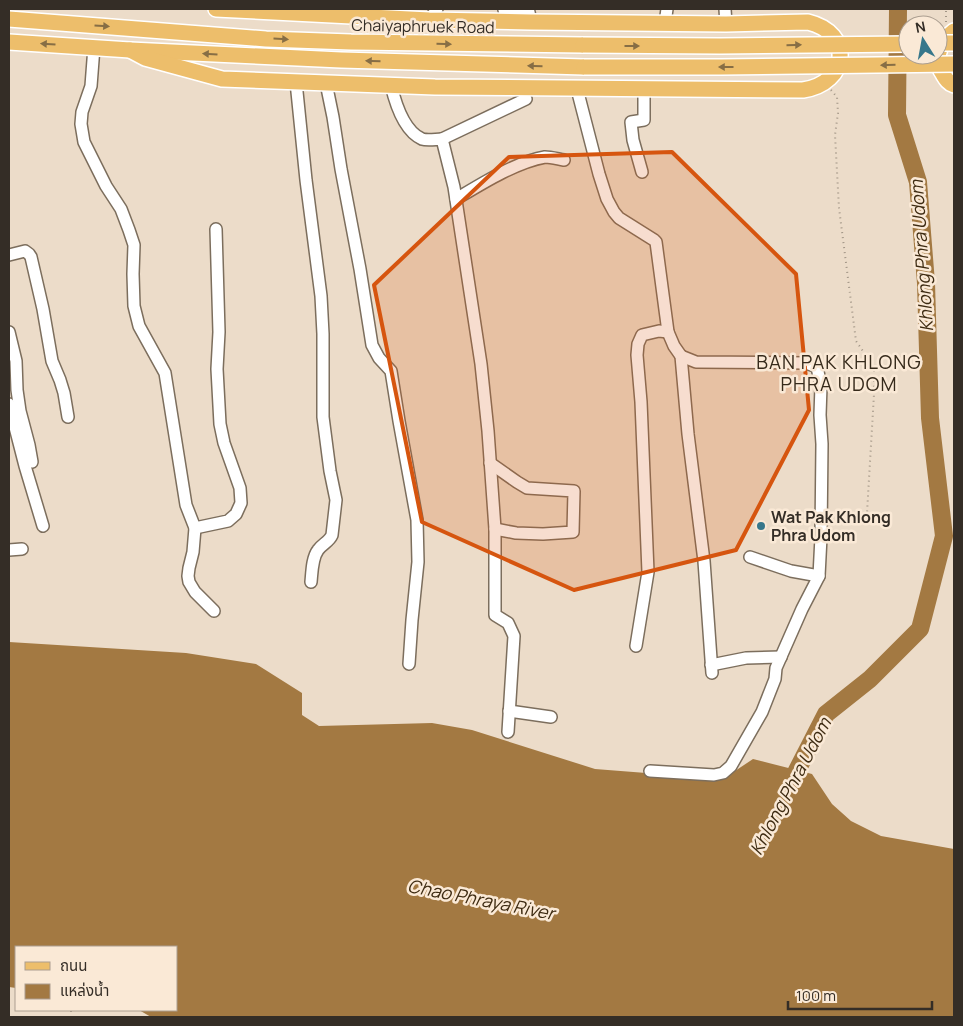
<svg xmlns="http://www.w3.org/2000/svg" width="963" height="1026" font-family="Manrope,'Noto Sans Thai',sans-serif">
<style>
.water{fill:#a37942}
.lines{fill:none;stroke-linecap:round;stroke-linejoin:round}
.river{stroke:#a37942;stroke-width:18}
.minor-casing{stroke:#7c6e5d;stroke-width:14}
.major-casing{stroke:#fff;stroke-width:18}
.path{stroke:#a09485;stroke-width:2;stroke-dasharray:1 4;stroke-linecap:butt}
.minor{stroke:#fff;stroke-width:11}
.major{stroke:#edbe6b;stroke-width:15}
.major-bridge-casing{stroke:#fff;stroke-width:18;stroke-linecap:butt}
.major-bridge{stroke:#edbe6b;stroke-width:15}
.oneway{fill:#876e45}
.marked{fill:#d6550f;fill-opacity:0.2;stroke:#d6550f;stroke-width:4;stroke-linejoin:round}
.poi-dot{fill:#37778b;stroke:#fae9d6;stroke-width:2}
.labels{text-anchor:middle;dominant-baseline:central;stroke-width:5;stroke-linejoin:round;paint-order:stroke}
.street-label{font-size:16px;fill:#342d26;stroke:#fae9d6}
.poi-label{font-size:16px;font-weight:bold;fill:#342d26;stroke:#fae9d6;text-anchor:start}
.water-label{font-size:18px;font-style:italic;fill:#3e2b12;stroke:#fae9d6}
.quarter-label{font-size:19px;letter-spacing:1px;fill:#362a1b;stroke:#fae9d6}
</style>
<rect width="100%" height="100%" fill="#ecdcc9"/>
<path class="water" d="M9 642 186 653 256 664 302 693V715L319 726 432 723 472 730 595 769 723 779 753 759 812 774 832 804 851 821 881 836 954 849V1017H151L139 1010H176V947H16V988L9 987Z"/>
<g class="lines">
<path class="river" d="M787 790 826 714 870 679 920 629 944 536 930 418 926 283 918 182 897 115 898 9"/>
<g class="minor-casing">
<g id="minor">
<path d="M518 9 529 12 531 22"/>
<path d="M725 9 726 24"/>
<path d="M504 10 513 9"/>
<path d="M429 20 437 9"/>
<path d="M665 23 667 9"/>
<path d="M94 47 91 86 82 112 81 124 84 142 106 186 121 209 129 230 134 245 133 274 134 306 139 326 165 373 186 505 195 528 193 552 189 568 188 576 189 582 195 592 214 611"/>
<path d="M296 82 306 180 321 296 323 334V417L330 471 336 500 332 535C329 542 322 544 318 550 312 558 312 572 311 582"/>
<path d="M326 83 333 117 341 169 360 269 372 345 379 358 391 371 399 421 417 520 418 562 412 620 409 664"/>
<path d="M391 85C395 102 404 131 422 139 428 141 436 139 442 139L454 187 481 364 488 431 495 529V615L508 623 514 636 508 732"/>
<path d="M577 89 599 174 607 199 614 212 619 218 654 240 656 242 668 332 674 346 681 356 688 434 704 561 712 673"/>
<path d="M442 139 526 99"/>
<path d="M642 172 633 140 631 122 644 120V89"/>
<path d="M456 199C481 184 516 162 545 157 551 157 558 159 564 160"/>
<path d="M9 255 25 251 29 254 31 257 43 309 52 361 60 380 64 393 68 417"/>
<path d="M9 332 16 361 17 390 20 411 29 445 32 462"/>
<path d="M9 404 25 466 43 526"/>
<path d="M490 463 517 482 527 488 574 491 573 532 543 534 516 533 495 529"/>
<path d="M195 528 228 521 236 514 241 503 240 488 224 443 220 424 217 369 219 332 216 229"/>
<path d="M9 550 22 549"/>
<path d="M750 557 791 571 819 576"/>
<path d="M636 646 648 572 641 402 637 355 638 344 642 335 659 331 668 332"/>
<path d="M711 665 746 658 781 657"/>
<path d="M509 711 551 717"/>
<path d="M650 771 714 775 723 773 731 766 762 712 775 679 776 668 802 609 819 576 821 537 822 444 820 415 821 386 817 367 806 363 696 362 681 356"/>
</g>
</g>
<g class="major-casing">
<g id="major">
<path d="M9 19 266 39 351 42 583 45"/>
<path d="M954 31C941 41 932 58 943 74 946 79 948 83 954 85"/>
<path d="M9 42 130 50 341 60 584 67"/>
<path d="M130 50 145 58 222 79 435 87 803 90C849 83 854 33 808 22L726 24 531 22 429 20 216 9"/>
</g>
</g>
<g class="path">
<path d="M946 22V9"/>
<path d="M831 90 837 97 838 113 835 135 839 208 856 341 874 367V394L867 513"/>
<path d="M71 1017V1010"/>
</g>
<use href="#minor" class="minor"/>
<use href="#major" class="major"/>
<g class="major-bridge-casing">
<g id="major-bridge">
<path d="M938 43H954"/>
<path d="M583 45 720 46 908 44"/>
<path d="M584 67H721L954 64"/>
</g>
</g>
<use href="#major-bridge" class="major-bridge"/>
</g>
<defs><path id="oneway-solid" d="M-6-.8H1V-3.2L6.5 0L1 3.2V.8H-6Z" transform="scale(1.25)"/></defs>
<g class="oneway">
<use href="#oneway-solid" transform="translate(102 26) rotate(4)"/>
<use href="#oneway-solid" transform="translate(281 39) rotate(3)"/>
<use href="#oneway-solid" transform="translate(48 44) rotate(-177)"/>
<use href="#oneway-solid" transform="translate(444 44) rotate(1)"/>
<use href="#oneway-solid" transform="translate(794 45) rotate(-1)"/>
<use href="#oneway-solid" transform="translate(632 46)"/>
<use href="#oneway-solid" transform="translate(210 54) rotate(-177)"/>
<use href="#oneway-solid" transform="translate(373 61) rotate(-178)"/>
<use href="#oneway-solid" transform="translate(888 65) rotate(179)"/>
<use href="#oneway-solid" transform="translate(535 66) rotate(-179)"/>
<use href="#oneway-solid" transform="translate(726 67) rotate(180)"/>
</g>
<path class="marked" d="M672 152 796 274 809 410 736 550 574 590 422 522 374 285 509 157Z"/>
<circle class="poi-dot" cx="761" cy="526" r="5"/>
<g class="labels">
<g class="street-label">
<text transform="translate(423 26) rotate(1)">Chaiyaphruek Road</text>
</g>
<g class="poi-label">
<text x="771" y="517">Wat Pak Khlong<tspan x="771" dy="18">Phra Udom</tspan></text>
</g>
<g class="water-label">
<text transform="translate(921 256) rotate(-94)">Khlong Phra Udom</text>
<text transform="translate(790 786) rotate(-62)">Khlong Phra Udom</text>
<text transform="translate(481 899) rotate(11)">Chao Phraya River</text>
</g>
<g class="quarter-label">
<text x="839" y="362">BAN PAK KHLONG<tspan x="839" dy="22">PHRA UDOM</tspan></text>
</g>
</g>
<rect width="963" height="1026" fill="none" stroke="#342d26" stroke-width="20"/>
<rect x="15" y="946" width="162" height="65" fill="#fae9d6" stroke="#ab9e90"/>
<rect x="25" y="962" width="25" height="8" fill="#edbe6b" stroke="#ab9e90"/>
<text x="60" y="971" font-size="15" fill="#342d26">ถนน</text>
<rect x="25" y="984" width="25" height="15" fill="#a37942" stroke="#ab9e90"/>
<text x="60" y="996" font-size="15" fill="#342d26">แหล่งน้ำ</text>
<g transform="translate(923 40) rotate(349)"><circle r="24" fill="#fae9d6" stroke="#ab9e90"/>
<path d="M0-4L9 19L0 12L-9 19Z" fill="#37778b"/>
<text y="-8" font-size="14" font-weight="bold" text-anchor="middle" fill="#342d26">N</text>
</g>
<path d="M788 1001v8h144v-8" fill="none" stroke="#342d26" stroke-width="2.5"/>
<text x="796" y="1001" font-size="15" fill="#342d26" stroke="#fae9d6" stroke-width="4" paint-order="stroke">100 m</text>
</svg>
